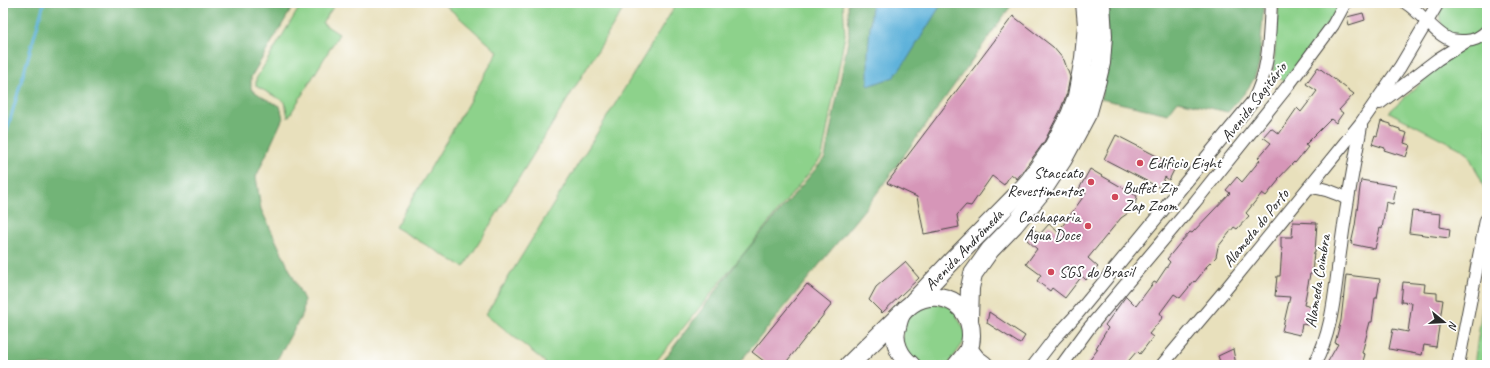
<svg xmlns="http://www.w3.org/2000/svg" width="1490" height="368" font-family="Caveat,sans-serif">
<style>
.green{fill:#8dd28b;stroke:#5c7e5b}
.forest{fill:#72b477;stroke:#4e7051}
.water{fill:#5fb2da;stroke:#456e82}
.lines{fill:none;stroke-linecap:round;stroke-linejoin:round}
.stream{stroke:#5fb2da;stroke-width:3}
.building{fill:#d696b8}
.lane-casing{stroke:#474641;stroke-width:8}
.street-casing{stroke:#474641;stroke-width:14}
.secondary-casing{stroke:#474641;stroke-width:20}
.lane{stroke:#fff;stroke-width:6}
.street{stroke:#fff;stroke-width:12}
.secondary{stroke:#fff;stroke-width:18}
.poi-dot{fill:#d1495b;stroke:#fff;stroke-width:1.5}
.labels{text-anchor:middle;dominant-baseline:central;stroke-width:4;stroke-linejoin:round;paint-order:stroke}
.street-label{font-size:16px;fill:#2b2b2b;stroke:#fff}
.poi-label{font-size:16px;fill:#2b2b2b;stroke:#fff;text-anchor:start}
</style>
<rect width="100%" height="100%" fill="#fff"/>
<filter id="ink" filterUnits="userSpaceOnUse"><feTurbulence type="fractalNoise" baseFrequency=".025" numOctaves="2"/><feDisplacementMap in="SourceGraphic" scale="8" xChannelSelector="R" yChannelSelector="G"/><feConvolveMatrix kernelMatrix="1 2 1 2 8 2 1 2 1" color-interpolation-filters="sRGB"/></filter>
<filter id="wash" filterUnits="userSpaceOnUse"><feTurbulence type="fractalNoise" baseFrequency=".012" numOctaves="4" result="noise"/><feDisplacementMap in="SourceGraphic" scale="16" xChannelSelector="R" yChannelSelector="G"/><feGaussianBlur stdDeviation="0.9" result="paint"/><feColorMatrix in="noise" values="0 0 0 0 0 0 0 0 0 0 0 0 0 0 0 0 0 1.4 0 .05"/><feComposite in="paint" operator="in"/></filter>
<g filter="url(#wash)">
<rect width="100%" height="100%" fill="#e8e0bc"/>
<g class="green">
<path d="M302 3H336L322 23 339 34 288 118 285 102 256 86V79Z"/>
<path d="M443 3H627L464 267 395 227 427 174 498 52Z"/>
<path d="M677 3H843L845 35 822 157 653 365H545V362L486 314Z"/>
<path d="M1279 3H1342L1285 82 1273 75Z"/>
<path d="M1443 3H1483C1488 16 1486 26 1475 35L1453 36C1440 26 1436 19 1443 3Z"/>
<path d="M1487 37V197L1481 180 1467 152 1389 112 1463 45Z"/>
<path d="M1487 273V365H1474Z"/>
<path d="M930 302 952 307 968 336 948 365H920L913 361 902 343 904 322 910 312Z"/>
</g>
<g class="forest">
<path d="M4 3H295L251 77V89L264 98 280 106 283 118 256 177 261 209 304 300 303 313 274 365H3Z"/>
<path d="M848 3H1013L872 200 739 363 735 365H660L742 256 825 158 849 36Z"/>
<path d="M1106 3H1264L1259 64C1255 84 1241 97 1228 112L1178 101 1168 114 1101 99 1107 61Z"/>
</g>
<path class="water" d="M872 3H942L908 58 894 77 868 86V52Z"/>
<g class="lines">
<path class="stream" d="M3 144 44 3"/>
</g>
<g id="blocks">
<g class="building">
<path d="M1363 13 1365 20 1349 25 1347 17Z"/>
<path d="M1013 16 1053 47 1064 60 1070 77 1067 93 1060 111 1044 142 1017 179 1011 174 1004 185 992 176 971 206 966 205 957 215 959 227 924 234 917 197 887 183Z"/>
<path d="M1318 67 1354 94 1339 110 1343 113 1336 123 1331 119 1305 145 1308 147 1295 163 1294 162 1278 179 1279 180 1266 196 1262 193 1246 213 1249 216 1237 229 1234 227 1218 247 1216 257 1206 267H1207L1195 282 1194 281 1180 298 1174 294 1160 313 1163 317 1149 334 1153 337 1140 354 1137 351 1125 365H1086L1098 349 1096 348 1108 328 1105 325 1126 296 1136 306 1154 282 1156 283 1170 262 1167 259 1180 243 1190 232 1192 233 1230 193 1226 190 1237 177 1242 182 1260 160 1258 158 1271 143 1263 137 1271 128 1279 134 1297 108 1301 112 1317 91 1306 84Z"/>
<path d="M1381 121 1391 124V126L1400 129V131L1407 133 1404 143 1410 145 1406 157 1384 150 1385 148 1372 144 1375 135 1377 136Z"/>
<path d="M1116 135 1176 166 1169 180 1165 177 1160 188 1104 159Z"/>
<path d="M1090 169 1137 196 1134 209 1121 218 1088 258 1098 267 1086 280 1082 276 1065 298 1052 288 1050 291 1037 281 1041 275 1026 264 1037 249 1027 240 1035 230 1040 234 1049 224 1058 232 1086 193 1079 189Z"/>
<path d="M1361 180 1396 186 1393 204 1386 202 1382 229 1380 228 1375 249 1351 244 1355 226Z"/>
<path d="M1412 211 1441 214 1440 227 1450 229 1449 238 1409 233Z"/>
<path d="M1293 222 1317 223 1315 252H1314L1312 274H1310L1304 305 1312 307 1308 325 1302 324 1300 335 1282 331 1290 297 1275 296 1277 276H1280L1282 248H1281V237H1292Z"/>
<path d="M905 262 919 278 882 313 869 300 876 287Z"/>
<path d="M1346 275 1380 279 1377 298H1375L1372 322H1370L1362 353 1365 354 1362 365H1326L1338 344 1335 343 1341 320Z"/>
<path d="M1403 282 1425 284 1424 292 1437 293V299L1443 300 1436 347 1424 345 1422 355 1389 349 1393 329 1408 332 1412 303 1401 302Z"/>
<path d="M807 284 832 304 784 365H769L752 352Z"/>
<path d="M989 312 1025 336 1020 344 987 323Z"/>
<path d="M1233 349 1236 365H1221L1218 356Z"/>
</g>
</g>
</g>
<g filter="url(#ink)">
<use href="#blocks" fill-opacity="0" stroke="#474641" stroke-width="1"/>
<g class="lines">
<g class="lane-casing">
<path id="lane" d="M1480 254 1487 268"/>
</g>
<g class="street-casing">
<g id="street">
<path d="M1406 3C1421 12 1437 37 1452 40 1456 41 1461 41 1465 41 1474 41 1481 37 1487 31"/>
<path d="M1380 103 1438 59 1467 41"/>
<path d="M1310 187C1324 188 1335 192 1347 199"/>
<path d="M1034 365 1054 339 1078 313 1253 101C1270 70 1269 37 1271 3"/>
<path d="M1062 365 1089 328 1195 202 1287 87 1333 25 1345 3"/>
<path d="M1162 365 1226 289 1361 123 1400 67 1438 3"/>
<path d="M1314 365C1334 330 1335 285 1341 246 1346 206 1354 166 1361 126"/>
<path d="M1458 365 1486 220"/>
</g>
</g>
<g class="secondary-casing">
<g id="secondary">
<path d="M914 301 952 261 1015 197 1030 180 1053 147 1070 115 1077 96 1084 58 1087 25 1085 3"/>
<path d="M969 319 970 288 973 274 990 250 1014 225 1042 191 1063 159 1088 112 1097 80 1101 63 1103 36 1101 3"/>
<path d="M969 350 976 359 984 365"/>
<path d="M849 365 901 314"/>
<path d="M911 365C900 357 892 341 897 327 898 323 899 317 902 313 926 283 972 297 971 336 971 341 970 346 968 351 965 356 960 361 957 365"/>
</g>
</g>
<use href="#lane" class="lane"/>
<use href="#street" class="street"/>
<use href="#secondary" class="secondary"/>
</g>
</g>
<g class="poi-dot">
<circle cx="1140" cy="163" r="4"/>
<circle cx="1091" cy="182" r="4"/>
<circle cx="1115" cy="197" r="4"/>
<circle cx="1088" cy="226" r="4"/>
<circle cx="1051" cy="272" r="4"/>
</g>
<g class="labels">
<g class="street-label">
<text transform="translate(1254 102) rotate(-52)">Avenida Sagitário</text>
<text transform="translate(1256 228) rotate(-51)">Alameda do Porto</text>
<text transform="translate(964 250) rotate(-46)">Avenida Andrômeda</text>
<text transform="translate(1318 281) rotate(-81)">Alameda Coimbra</text>
</g>
<g class="poi-label">
<text x="1148" y="163">Edificio Eight</text>
<text x="1083" y="173" text-anchor="end">Staccato<tspan x="1083" dy="18">Revestimentos</tspan></text>
<text x="1123" y="188">Buffet Zip<tspan x="1123" dy="18">Zap Zoom</tspan></text>
<text x="1080" y="217" text-anchor="end">Cachaçaria<tspan x="1080" dy="18">Água Doce</tspan></text>
<text x="1059" y="272">SGS do Brasil</text>
</g>
</g>
<rect width="1490" height="368" fill="none" stroke="#fff" stroke-width="16"/>
<g transform="translate(1444 322) rotate(108)" stroke="#ffffff" stroke-width="3" paint-order="stroke">
<path d="M0-3L7 15L0 10L-7 15Z" fill="#2b2b2b"/>
<text y="-6" font-size="11" font-weight="bold" text-anchor="middle" fill="#2b2b2b">N</text>
</g>
</svg>
